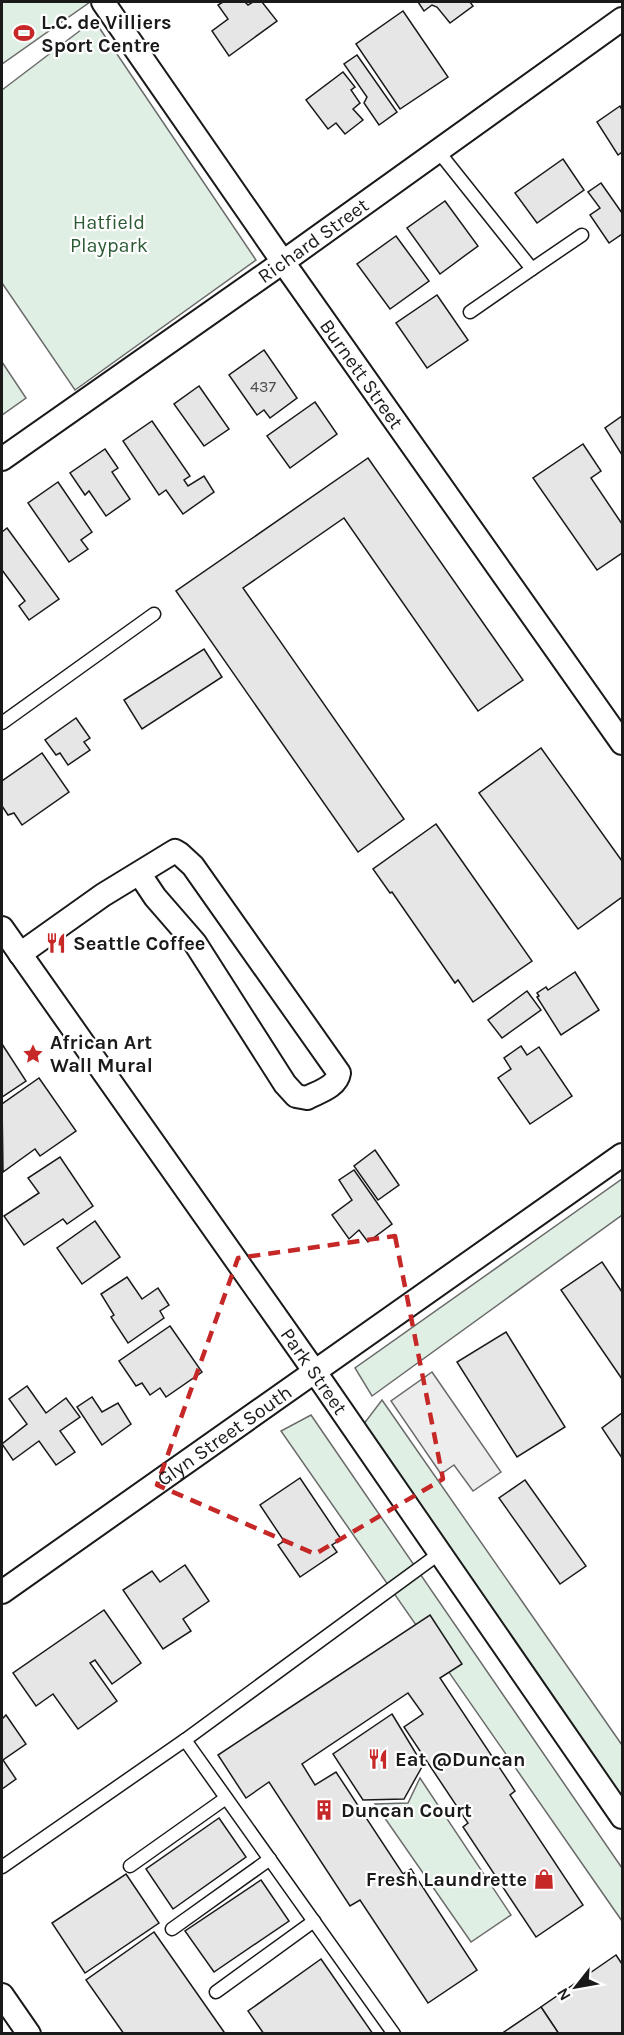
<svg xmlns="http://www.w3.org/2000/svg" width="624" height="2035" font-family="Karla,sans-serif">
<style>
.green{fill:#e0efe3;stroke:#6a6a6a;stroke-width:1.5}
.parking{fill:#ededed;stroke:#6a6a6a;stroke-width:1.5}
.building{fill:#e6e6e6;stroke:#1a1a1a;stroke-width:1.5}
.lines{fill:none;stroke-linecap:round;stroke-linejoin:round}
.service-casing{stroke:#1a1a1a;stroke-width:15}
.minor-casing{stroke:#1a1a1a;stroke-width:26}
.service{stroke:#fff;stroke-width:12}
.minor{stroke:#fff;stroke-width:22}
.marked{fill:none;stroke:#c62828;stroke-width:4.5;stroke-dasharray:12 8;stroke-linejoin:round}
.labels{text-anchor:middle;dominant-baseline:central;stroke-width:4.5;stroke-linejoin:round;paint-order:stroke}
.number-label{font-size:16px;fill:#4d4d4d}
.poi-label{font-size:20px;font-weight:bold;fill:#1a1a1a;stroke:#fff;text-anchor:start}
.park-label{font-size:20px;fill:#2b5a34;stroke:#fff}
.street-label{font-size:20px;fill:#1a1a1a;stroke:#fff}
</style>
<rect width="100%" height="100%" fill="#fff"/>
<g class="green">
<path d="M2 2H90L2 64Z"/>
<path d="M94 20 256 260 75 390 2 283V90Z"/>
<path d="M2 362 26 398 2 415Z"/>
<path d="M622 1179V1215L372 1396 355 1368Z"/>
<path d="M382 1400 622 1745V1798L363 1425Z"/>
<path d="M311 1415 622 1868V1921L281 1431Z"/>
<path d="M420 1778 511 1915 471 1942 375 1804 408 1803Z"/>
</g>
<path class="parking" d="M432 1372 501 1472 473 1491 454 1465 441 1474 391 1401Z"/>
<g class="building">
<path d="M223 2H245L248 5 253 2H262L277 21 229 56 212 31 228 19 218 5Z"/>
<path d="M418 2H470L473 6 450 23 437 7 432 5 424 11Z"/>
<path d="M403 11 448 77 400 109 356 44Z"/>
<path d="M357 55 397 112 379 125 364 103 367 97 344 64Z"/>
<path d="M343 72 355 87 351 90 360 103 353 109 363 120 345 134 336 123 328 129 306 100Z"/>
<path d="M620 106 622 110V152L618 155 597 122Z"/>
<path d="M563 159 584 190 537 223 515 193Z"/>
<path d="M601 183 622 213V234L609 243 590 215 600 208 588 192Z"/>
<path d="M445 201 478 246 440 274 407 228Z"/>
<path d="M396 236 429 281 390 309 357 264Z"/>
<path d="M437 295 468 340 427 368 396 323Z"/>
<path d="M264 350 297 398 270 418 264 410 257 415 229 375Z"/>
<path d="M199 386 229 429 204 446 174 404Z"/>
<path d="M315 402 337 434 290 468 267 436Z"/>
<path d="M622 416V455L605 428Z"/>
<path d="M152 421 190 476 184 480 188 486 204 476 214 492 183 514 166 490 159 495 123 441Z"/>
<path d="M583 444 601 471 591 478 622 524V553L597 570 533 478Z"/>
<path d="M105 449 118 468 112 472 130 499 106 516 89 491 85 495 70 473Z"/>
<path d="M368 458 523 680 478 711 344 518 243 588 404 819 358 852 176 591Z"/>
<path d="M58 482 92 532 81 540 88 549 69 562 28 503Z"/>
<path d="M7 528 59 599 29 620 19 606 25 601 2 570V532Z"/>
<path d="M204 649 222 677 142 729 124 700Z"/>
<path d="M76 718 90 738 84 742 90 750 68 765 60 753 56 755 45 740Z"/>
<path d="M541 748 622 861V897L578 929 479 793Z"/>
<path d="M42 753 69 792 22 825 14 813 8 815 2 806V781Z"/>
<path d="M436 824 532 961 473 1002 458 980 455 983 392 892 390 893 373 869Z"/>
<path d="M575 972 599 1010 561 1035 537 997 539 996 537 993 546 987 548 990Z"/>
<path d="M527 991 541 1010 502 1038 488 1020Z"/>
<path d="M2 1044 26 1081 2 1097Z"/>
<path d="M521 1046 527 1055 539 1047 572 1096 530 1124 498 1078 511 1069 504 1058Z"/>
<path d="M39 1078 76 1131 40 1156 35 1149 3 1172 2 1104Z"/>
<path d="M375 1150 399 1185 378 1200 354 1166Z"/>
<path d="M60 1157 93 1206 67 1224 63 1219 24 1245 4 1216 39 1193 28 1178Z"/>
<path d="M354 1170 392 1224 368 1242 359 1230 349 1239 332 1215 352 1200 339 1180Z"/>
<path d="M95 1221 120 1257 82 1284 57 1248Z"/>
<path d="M602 1262 622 1292V1379L561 1290Z"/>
<path d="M127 1277 142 1299 158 1288 169 1305 160 1311 164 1318 128 1343 111 1317 114 1315 101 1294Z"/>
<path d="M170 1326 202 1372 166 1397 160 1388 150 1395 142 1383 136 1386 119 1361Z"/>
<path d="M506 1332 565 1427 517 1457 457 1362Z"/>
<path d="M27 1386 46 1413 66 1398 80 1417 60 1431 75 1452 56 1465 39 1441 13 1460 2 1444 27 1424 9 1399Z"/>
<path d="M92 1397 102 1412 118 1403 131 1424 102 1445 77 1407Z"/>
<path d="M622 1413V1458L602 1428Z"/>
<path d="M300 1478 341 1539 332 1545 337 1552 300 1577 278 1545 284 1541 260 1505Z"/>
<path d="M525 1480 586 1566 560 1584 499 1498Z"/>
<path d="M185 1565 209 1601 183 1619 191 1631 163 1649 123 1590 152 1571 160 1582Z"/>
<path d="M104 1610 141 1663 112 1684 95 1660 90 1663 117 1701 78 1729 53 1694 36 1706 13 1673Z"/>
<path d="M430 1615 462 1664 440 1678 515 1791 510 1795 583 1905 536 1937 463 1827 468 1823 404 1727 423 1714 408 1693 302 1764 315 1785 336 1772 403 1874 411 1869 477 1970 428 2003 360 1900 350 1906 269 1782 246 1798 218 1755Z"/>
<path d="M392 1714 423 1765 404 1799 363 1800 333 1754Z"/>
<path d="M6 1715 26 1744 3 1760 16 1779 2 1789V1719Z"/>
<path d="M219 1818 246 1857 173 1909 146 1869Z"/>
<path d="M126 1874 159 1923 85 1973 52 1923Z"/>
<path d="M261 1880 289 1921 214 1972 185 1931Z"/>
<path d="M154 1932 224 2032 222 2034H124L86 1980Z"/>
<path d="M616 1955 622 1964V2034H559L541 2007Z"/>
<path d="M321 1959 373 2034H264L248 2011Z"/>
<path d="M541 2007 559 2034H501Z"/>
</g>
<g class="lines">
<g class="service-casing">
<g id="service">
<path d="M438 151 532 269 582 235"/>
<path d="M470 312 532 269"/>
<path d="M2 723 154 614"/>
<path d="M185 1740 394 2034"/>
<path d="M130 1866 226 1798"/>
<path d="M2 1867 185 1740 440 1553"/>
<path d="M172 1929 270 1859"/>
<path d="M216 1992 314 1921"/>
</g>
</g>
<g class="minor-casing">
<g id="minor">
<path id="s1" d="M103 2 283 262 622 743"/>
<path id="s2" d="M2 459 283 262 622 19"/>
<path id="s3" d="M2 928 315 1372 622 1817"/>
<path d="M20 954 103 895 139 873 155 897 195 943 285 1084 296 1096 307 1098C318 1092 337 1087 339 1073L193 866 180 854 175 851 139 873"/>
<path id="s4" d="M2 1592 622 1155"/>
<path d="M2 1995 29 2034"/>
</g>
</g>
<use href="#service" class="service"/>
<use href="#minor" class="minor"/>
</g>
<path class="marked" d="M395 1236 443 1479 315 1554 157 1485 238 1258Z"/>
<defs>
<g id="stadium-bare" transform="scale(1.62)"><path d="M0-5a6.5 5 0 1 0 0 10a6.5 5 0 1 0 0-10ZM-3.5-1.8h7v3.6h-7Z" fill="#c62828" stroke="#fff" stroke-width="2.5" paint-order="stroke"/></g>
<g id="restaurant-bare" transform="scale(1.62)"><path d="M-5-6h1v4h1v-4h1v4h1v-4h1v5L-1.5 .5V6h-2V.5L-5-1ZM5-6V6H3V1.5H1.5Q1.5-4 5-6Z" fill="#c62828" stroke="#fff" stroke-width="2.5" paint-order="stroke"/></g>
<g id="sight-bare" transform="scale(1.62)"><path d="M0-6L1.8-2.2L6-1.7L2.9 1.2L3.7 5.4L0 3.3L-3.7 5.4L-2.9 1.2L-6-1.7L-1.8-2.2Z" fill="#c62828" stroke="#fff" stroke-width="2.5" paint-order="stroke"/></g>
<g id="building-bare" transform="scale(1.62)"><path d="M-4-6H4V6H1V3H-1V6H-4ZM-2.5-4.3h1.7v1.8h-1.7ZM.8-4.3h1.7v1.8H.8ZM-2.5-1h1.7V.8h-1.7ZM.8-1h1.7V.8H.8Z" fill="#c62828" stroke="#fff" stroke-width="2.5" paint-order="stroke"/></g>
<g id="shop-bare" transform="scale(1.62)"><path d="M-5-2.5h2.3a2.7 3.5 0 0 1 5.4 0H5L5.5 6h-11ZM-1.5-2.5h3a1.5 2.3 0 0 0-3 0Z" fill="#c62828" stroke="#fff" stroke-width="2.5" paint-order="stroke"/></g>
</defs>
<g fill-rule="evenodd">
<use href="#stadium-bare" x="24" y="33"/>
<use href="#restaurant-bare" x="56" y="943"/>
<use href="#sight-bare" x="33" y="1054"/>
<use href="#restaurant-bare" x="378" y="1759"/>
<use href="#building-bare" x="324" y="1810"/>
<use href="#shop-bare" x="544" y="1879"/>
</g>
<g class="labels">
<g class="number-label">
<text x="263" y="386">437</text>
</g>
<g class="poi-label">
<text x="41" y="22">L.C. de Villiers<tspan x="41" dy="23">Sport Centre</tspan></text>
<text x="73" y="943">Seattle Coffee</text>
<text x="50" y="1042">African Art<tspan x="50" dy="23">Wall Mural</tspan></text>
<text x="395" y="1759">Eat @Duncan</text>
<text x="341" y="1810">Duncan Court</text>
<text x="527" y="1879" text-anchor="end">Fresh Laundrette</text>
</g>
<g class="park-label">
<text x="109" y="222">Hatfield<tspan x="109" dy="23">Playpark</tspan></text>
</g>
<g class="street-label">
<text stroke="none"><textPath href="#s2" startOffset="380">Richard Street</textPath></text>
<text stroke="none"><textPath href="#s1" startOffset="453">Burnett Street</textPath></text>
<text stroke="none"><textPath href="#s3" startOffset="542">Park Street</textPath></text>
<text stroke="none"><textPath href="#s4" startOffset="272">Glyn Street South</textPath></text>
</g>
</g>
<rect width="624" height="2035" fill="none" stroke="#1a1a1a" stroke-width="6"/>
<g transform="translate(576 1987) rotate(239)" stroke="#ffffff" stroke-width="4.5" paint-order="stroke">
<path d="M0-4.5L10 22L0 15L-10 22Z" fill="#1a1a1a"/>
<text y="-9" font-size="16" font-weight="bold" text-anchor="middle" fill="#1a1a1a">N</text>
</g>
</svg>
